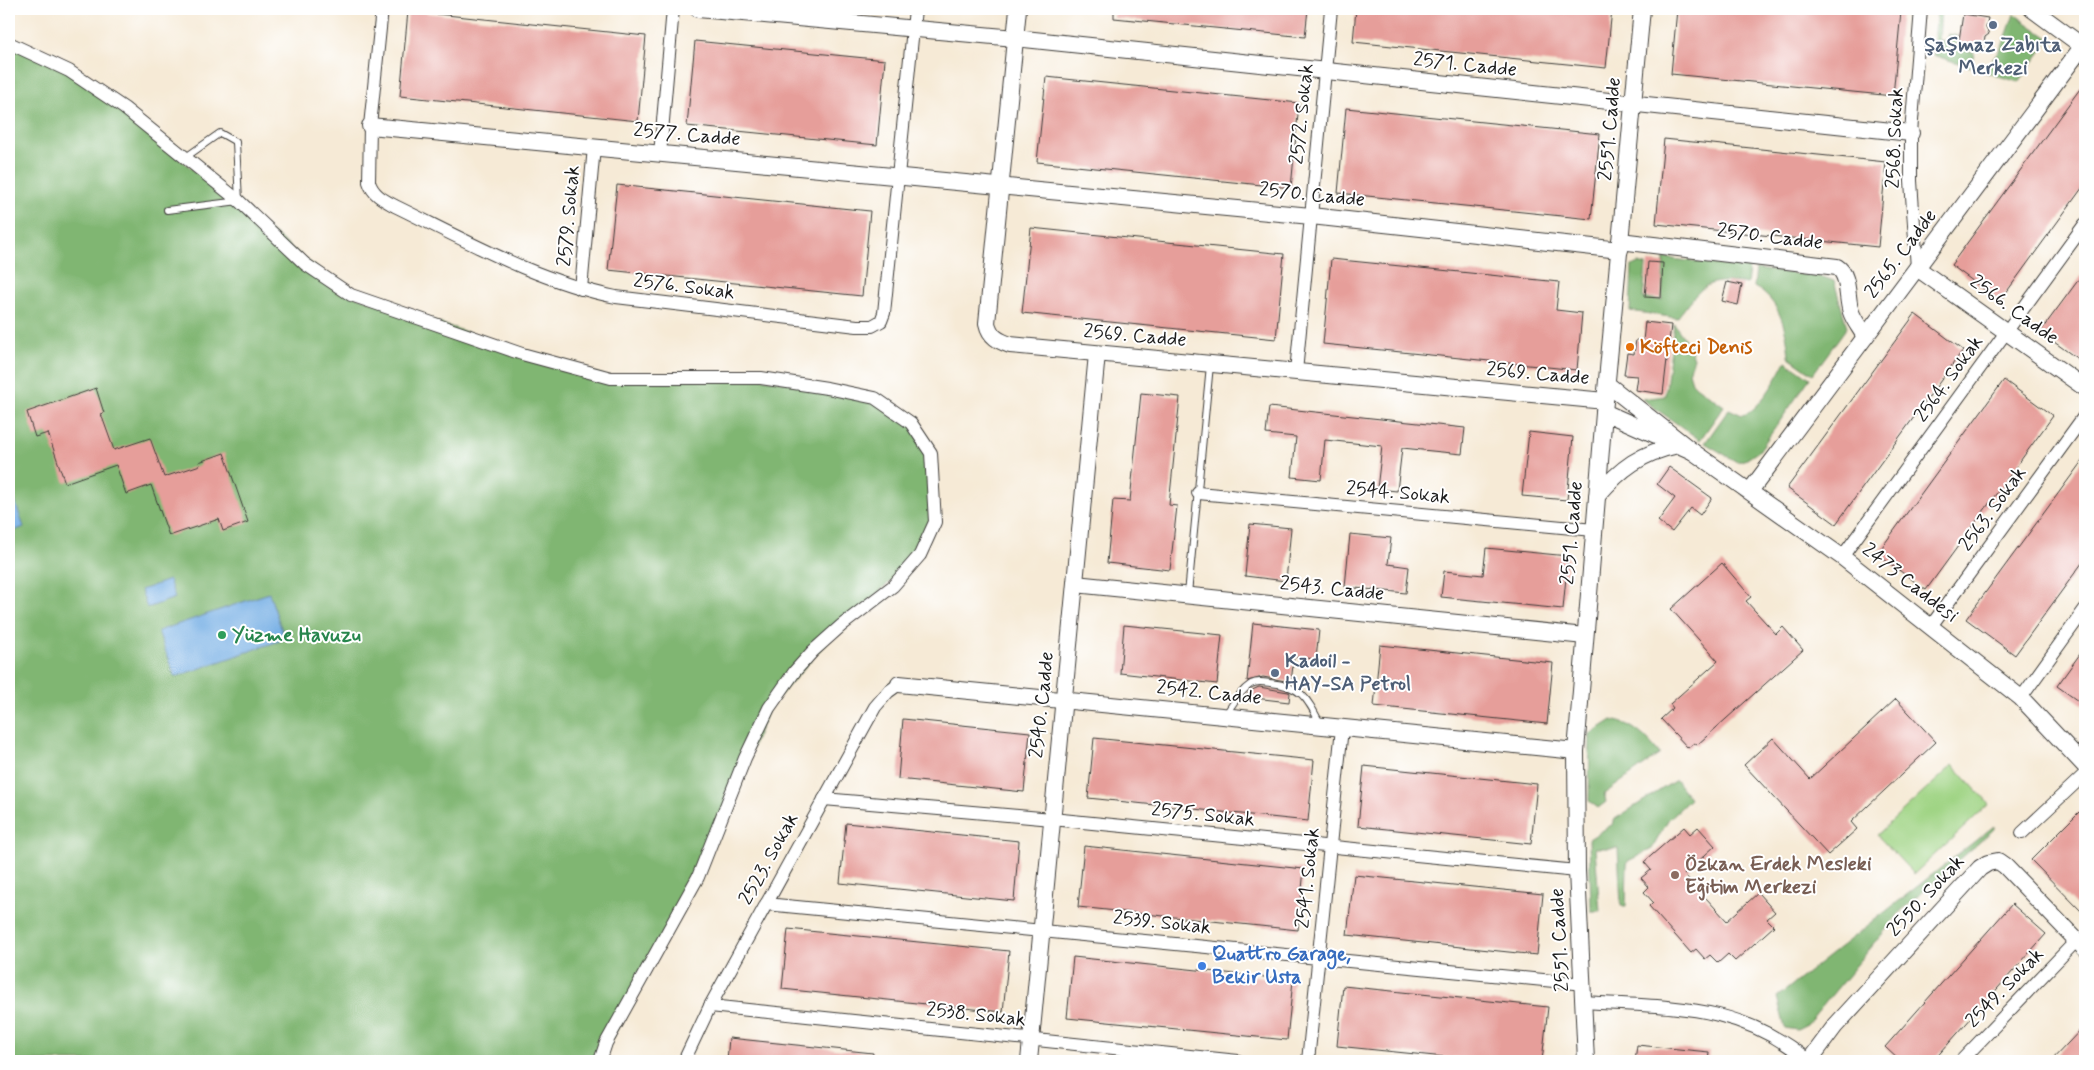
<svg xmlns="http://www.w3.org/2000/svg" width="2094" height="1070" font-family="Mynerve,sans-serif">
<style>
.green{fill:#a0d485;stroke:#5e7850}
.forest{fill:#80b672;stroke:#4e6947}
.water{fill:#73ade4;stroke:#486480}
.building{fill:#e69e9a}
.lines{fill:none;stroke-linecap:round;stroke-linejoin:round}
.service-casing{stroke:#3d3b38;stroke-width:8}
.minor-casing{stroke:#3d3b38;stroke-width:14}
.tertiary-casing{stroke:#3d3b38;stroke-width:18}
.service{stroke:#fff;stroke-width:6}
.minor{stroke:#fff;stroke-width:12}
.tertiary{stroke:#fff;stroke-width:16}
.service-dot{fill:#5c6f8a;stroke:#fff;stroke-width:2}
.food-dot{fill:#e8710a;stroke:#fff;stroke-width:2}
.leisure-dot{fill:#2e9e5b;stroke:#fff;stroke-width:2}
.education-dot{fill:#8d6e63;stroke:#fff;stroke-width:2}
.shop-dot{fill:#3f7fe0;stroke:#fff;stroke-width:2}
.labels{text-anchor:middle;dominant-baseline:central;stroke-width:4;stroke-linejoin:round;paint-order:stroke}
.service-label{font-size:20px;font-weight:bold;fill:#4e5e75;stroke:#fff}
.street-label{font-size:20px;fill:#1c1c1c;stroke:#fff}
.food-label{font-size:20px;font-weight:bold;fill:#c56008;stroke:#fff;text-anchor:start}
.leisure-label{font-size:20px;font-weight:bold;fill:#27864d;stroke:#fff;text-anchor:start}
.education-label{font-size:20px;font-weight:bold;fill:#785e54;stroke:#fff;text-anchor:start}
.shop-label{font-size:20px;font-weight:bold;fill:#366cbe;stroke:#fff;text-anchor:start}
</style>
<rect width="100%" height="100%" fill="#fff"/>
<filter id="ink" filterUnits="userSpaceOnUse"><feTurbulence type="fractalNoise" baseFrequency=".02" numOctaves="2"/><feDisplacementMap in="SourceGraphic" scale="10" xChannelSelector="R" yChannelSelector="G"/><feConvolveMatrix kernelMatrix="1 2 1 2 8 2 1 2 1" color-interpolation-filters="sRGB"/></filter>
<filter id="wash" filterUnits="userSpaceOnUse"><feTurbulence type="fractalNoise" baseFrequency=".0096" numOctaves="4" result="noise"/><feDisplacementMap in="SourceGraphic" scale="20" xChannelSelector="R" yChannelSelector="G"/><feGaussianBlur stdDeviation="1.12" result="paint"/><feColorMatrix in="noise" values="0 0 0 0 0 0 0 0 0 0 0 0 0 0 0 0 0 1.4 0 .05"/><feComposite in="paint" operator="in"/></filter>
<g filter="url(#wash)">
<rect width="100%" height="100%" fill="#f6ead6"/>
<path class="green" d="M1953 765 1989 804 1914 874 1877 835Z"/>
<g class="forest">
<path d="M1937 9 1941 10 1939 40 1946 41 1948 34 1958 36 1956 49 1974 52 1971 67 1933 55Z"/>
<path d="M2014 14 2050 39 2019 82 1981 71C2002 52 2005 40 2014 14Z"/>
<path d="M9 43 69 71 351 295 611 378H761L875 398 911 423 931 453 935 522 920 555 842 625 769 708 698 877 600 1061H9Z"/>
<path d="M1664 258 1749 268 1747 284C1704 277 1703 286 1677 318L1630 311 1632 266 1638 263 1646 265 1643 298 1662 300Z"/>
<path d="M1756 269 1823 277 1834 281 1847 327 1813 374 1789 357C1787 330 1780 300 1754 287Z"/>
<path d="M1674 324 1689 345 1694 358 1689 372 1692 382 1697 387 1724 406 1700 440 1642 399 1665 396Z"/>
<path d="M1786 361 1810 378 1759 451 1747 459 1737 462 1705 443 1729 409 1742 415C1757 414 1780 374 1786 361Z"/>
<path d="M1612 720C1634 724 1646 737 1660 754L1604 794 1606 802 1598 808 1589 801 1590 734Z"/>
<path d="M1676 780 1690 799 1668 820 1652 849 1628 861 1627 865 1626 906H1621L1618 848H1595L1600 911H1591L1589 839 1613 824 1615 819Z"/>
<path d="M1994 826V829L1990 833 1902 910 1807 1025 1797 1030 1785 1028 1777 997Z"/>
</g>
<g class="water">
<path d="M14 499 24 527 9 533V501Z"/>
<path d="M169 580 175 598 147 608 141 590Z"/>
<path d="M269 593 285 639 175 677 158 631Z"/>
</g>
<g id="blocks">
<g class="building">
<path d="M1114 9H1308L1305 37 1114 18Z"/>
<path d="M1356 9H1612L1606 68 1353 42Z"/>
<path d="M1677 9H1875L1901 11 1893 96 1671 74Z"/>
<path d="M408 11 646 36 638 121 400 96Z"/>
<path d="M1963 14 1988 18 1986 28 1989 34 1985 37 1983 51 1958 47Z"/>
<path d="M695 41 885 60 877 145 687 126Z"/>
<path d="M1046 77 1299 103 1291 188 1037 162Z"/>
<path d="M2085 82V184L2000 301 1951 265Z"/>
<path d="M1346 108 1600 134 1591 219 1338 193Z"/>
<path d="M1664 139 1886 162 1878 247 1656 224Z"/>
<path d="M617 185 870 211 862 296 608 270Z"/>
<path d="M1031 228 1284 254 1276 339 1022 313Z"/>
<path d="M1331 259 1559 282 1556 310 1582 313 1577 370 1323 344Z"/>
<path d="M1648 262 1663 263 1661 298 1645 297Z"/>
<path d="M2085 271V364L2040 332Z"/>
<path d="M1727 282 1742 285 1738 305 1722 301Z"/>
<path d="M1915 314 1963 350 1836 524 1787 488Z"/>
<path d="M1645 322 1671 325 1663 394 1635 390 1637 376 1624 375 1627 353 1634 354 1636 340 1643 341Z"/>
<path d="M2004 380 2053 416 1926 590 1877 554Z"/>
<path d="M96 388 104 413 101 414 114 450 150 438 164 477 200 465 199 462 224 453 248 522 223 531 219 519 169 536 151 485 126 494 116 465 65 483 48 433 35 437 27 412Z"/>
<path d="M1141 393 1180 397 1169 505 1177 506 1170 570 1107 563 1113 500 1130 501Z"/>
<path d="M1269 407 1465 428 1462 454 1402 448 1397 491 1377 489 1382 446 1325 440 1321 480 1292 477 1296 437 1266 434Z"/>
<path d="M1529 432 1573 437 1567 500 1522 496Z"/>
<path d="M2085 457V559L2015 655 1966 619Z"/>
<path d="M1669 467 1712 498 1700 515 1691 508 1672 532 1658 521 1675 498 1657 484Z"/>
<path d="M1250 524 1291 528 1286 581 1245 576Z"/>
<path d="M1350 534 1391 538 1388 564 1409 567 1406 593 1345 587Z"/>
<path d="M1486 548 1568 556 1563 609 1441 597 1444 571 1483 575Z"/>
<path d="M1722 563 1751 597 1746 601 1776 634 1783 627 1803 650 1697 745 1694 743 1688 748 1661 719 1673 708 1670 704 1718 661 1671 609Z"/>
<path d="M1253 623 1319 630 1316 659 1294 657 1291 682 1263 677 1247 681Z"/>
<path d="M1124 625 1222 635 1217 684 1120 673Z"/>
<path d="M1380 645 1553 663 1547 724 1374 706Z"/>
<path d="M2085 647V706L2057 686Z"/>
<path d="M1259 687 1288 692 1290 693 1289 702 1246 697 1250 691Z"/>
<path d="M1896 699 1936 742 1851 822 1857 829 1828 855 1744 765 1773 738 1810 779Z"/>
<path d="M903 719 1030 732 1024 792 898 779Z"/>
<path d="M1094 738 1314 760 1308 821 1088 798Z"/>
<path d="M1364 766 1537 784 1531 844 1358 826Z"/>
<path d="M2079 812 2085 818V915L2031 860Z"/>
<path d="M846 823 1019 841 1014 901 840 883Z"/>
<path d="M1684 827 1690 834 1698 827 1715 846 1684 874 1727 921 1758 893 1775 912 1767 919 1774 926 1735 961 1728 954 1718 963 1710 955 1705 959 1696 949 1691 953 1649 906 1653 902 1644 892 1649 887 1641 878 1651 870 1644 862Z"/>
<path d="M1084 846 1304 869 1298 930 1078 907Z"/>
<path d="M1354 875 1543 894 1537 955 1347 935Z"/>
<path d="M2012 904 2046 934 1933 1061H1900L1885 1047Z"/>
<path d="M788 929 1009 951 1003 1012 782 989Z"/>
<path d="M1073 957 1293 980 1287 1040 1067 1018Z"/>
<path d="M1343 986 1548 1007 1542 1061H1484L1337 1046Z"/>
<path d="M2085 1025V1061H2051Z"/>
<path d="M729 1038 873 1053 872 1061H727Z"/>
<path d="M1637 1045 1709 1052 1708 1061H1635Z"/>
</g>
</g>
</g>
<g filter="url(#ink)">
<use href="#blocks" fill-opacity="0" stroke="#3d3b38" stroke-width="1"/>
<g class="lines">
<g class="service-casing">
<g id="service">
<path d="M167 210 239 201 236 142 220 133 186 157"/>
<path d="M1188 594 1210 365"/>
<path d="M1226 714C1233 704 1240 691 1251 684 1258 681 1263 682 1270 683 1302 686 1307 698 1321 725"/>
</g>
</g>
<g class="minor-casing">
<g id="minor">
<path d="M382 9 370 126 369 182C373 195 384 200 395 206 467 241 537 281 616 297L857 326H872L881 321 884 313 915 9"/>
<path d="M9 43 69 71 124 108 239 201 305 264 351 295 522 354 611 378H761L827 388 875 398 911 423 931 453 935 522 920 555 893 586 842 625 813 651 795 671 769 708 745 758 698 877 606 1043 600 1061"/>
<path d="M660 154 673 9"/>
<path d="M1917 268 1911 181V133L1921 9"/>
<path d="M581 289 594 147"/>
<path d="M1296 372 1331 9"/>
<path d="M1198 493 1594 530"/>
<path d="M1842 557 2085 224"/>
<path d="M1931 626 2085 415"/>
<path d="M2021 698 2085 609"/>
<path d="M824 799 1052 819 1577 871"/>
<path d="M2022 833 2085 774"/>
<path d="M766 904 1584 984"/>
<path d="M1585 1002C1672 1008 1737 1002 1809 1061"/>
<path d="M710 1006 1238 1061"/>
<path d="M684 1061 710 1006 875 707 888 692 899 684"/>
<path d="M1308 1061 1342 728"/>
<path d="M1961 1061 2077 940"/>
</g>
</g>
<g class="tertiary-casing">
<g id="tertiary">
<path d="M698 9 1015 38 1911 133"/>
<path d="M1018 9 987 323C990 337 999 341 1010 345L1605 401"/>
<path d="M2032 9 2085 48"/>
<path d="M370 126 1311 216 1620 250"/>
<path d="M1620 241 1837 267C1850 275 1846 298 1851 312 1854 321 1861 329 1865 337"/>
<path d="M1917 268 2085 388"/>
<path d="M1604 412 1692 451 1607 384"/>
<path d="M1692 451 1842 557 2021 698 2085 766"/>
<path d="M1750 491 2085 43"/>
<path d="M1597 496C1621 468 1641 453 1678 445"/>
<path d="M1075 584 1585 636"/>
<path d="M899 684 1576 751"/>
<path d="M1029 1061 1097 354"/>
<path d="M1586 1061 1577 871 1576 751 1605 401 1642 9"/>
<path d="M1809 1061 1835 1026 1980 868 1988 863 1998 861 2005 866 2085 949"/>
</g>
</g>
<use href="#service" class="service"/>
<use href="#minor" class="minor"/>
<use href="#tertiary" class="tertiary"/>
</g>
</g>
<g class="service-dot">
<circle cx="1993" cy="25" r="5"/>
<circle cx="1275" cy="673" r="5"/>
</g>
<circle class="food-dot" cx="1630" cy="347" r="5"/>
<circle class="leisure-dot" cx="222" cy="635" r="5"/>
<circle class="education-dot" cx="1675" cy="875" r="5"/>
<circle class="shop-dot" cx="1202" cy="966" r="5"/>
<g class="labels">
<g class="service-label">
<text x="1993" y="45">Şaşmaz Zabıta<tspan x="1993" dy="23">Merkezi</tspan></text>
<text x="1285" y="661" text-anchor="start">Kadoil -<tspan x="1285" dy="23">HAY-SA Petrol</tspan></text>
</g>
<g class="street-label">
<text transform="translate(1465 65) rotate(6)">2571. Cadde</text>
<text transform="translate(1302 114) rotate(-84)">2572. Sokak</text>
<text transform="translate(1610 129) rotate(-85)">2551. Cadde</text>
<text transform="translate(687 135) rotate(5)">2577. Cadde</text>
<text transform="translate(1895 138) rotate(-88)">2568. Sokak</text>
<text transform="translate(1312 195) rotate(6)">2570. Cadde</text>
<text transform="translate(569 216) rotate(-85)">2579. Sokak</text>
<text transform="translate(1770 237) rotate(7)">2570. Cadde</text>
<text transform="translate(1901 254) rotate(-53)">2565. Cadde</text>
<text transform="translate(684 287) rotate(7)">2576. Sokak</text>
<text transform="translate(2014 310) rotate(36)">2566. Cadde</text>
<text transform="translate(1135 336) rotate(5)">2569. Cadde</text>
<text transform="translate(1538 374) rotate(5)">2569. Cadde</text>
<text transform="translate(1949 379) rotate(-54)">2564. Sokak</text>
<text transform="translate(1398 493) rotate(5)">2544. Sokak</text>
<text transform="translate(1993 509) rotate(-54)">2563. Sokak</text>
<text transform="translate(1572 533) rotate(-85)">2551. Cadde</text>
<text transform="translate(1910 583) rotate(38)">2473 Caddesi</text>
<text transform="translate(1332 589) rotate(6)">2543. Cadde</text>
<text transform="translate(1209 693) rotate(6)">2542. Cadde</text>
<text transform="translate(1042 705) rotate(-84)">2540. Cadde</text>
<text transform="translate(1203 815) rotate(6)">2575. Sokak</text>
<text transform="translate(769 859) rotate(-61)">2523. Sokak</text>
<text transform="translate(1308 878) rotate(-84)">2541. Sokak</text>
<text transform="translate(1926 896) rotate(-47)">2550. Sokak</text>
<text transform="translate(1162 923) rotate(6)">2539. Sokak</text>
<text transform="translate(1560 940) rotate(-93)">2551. Cadde</text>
<text transform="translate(2005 988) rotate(-46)">2549. Sokak</text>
<text transform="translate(976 1015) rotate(6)">2538. Sokak</text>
</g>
<g class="food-label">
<text x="1640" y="347">Köfteci Denis</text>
</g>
<g class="leisure-label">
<text x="232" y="635">Yüzme Havuzu</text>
</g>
<g class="education-label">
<text x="1685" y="864">Özkan Erdek Mesleki<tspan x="1685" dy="23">Eğitim Merkezi</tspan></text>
</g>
<g class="shop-label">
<text x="1212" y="954">Quattro Garage,<tspan x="1212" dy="23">Bekir Usta</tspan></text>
</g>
</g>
<rect width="2094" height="1070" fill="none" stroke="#fff" stroke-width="30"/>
</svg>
